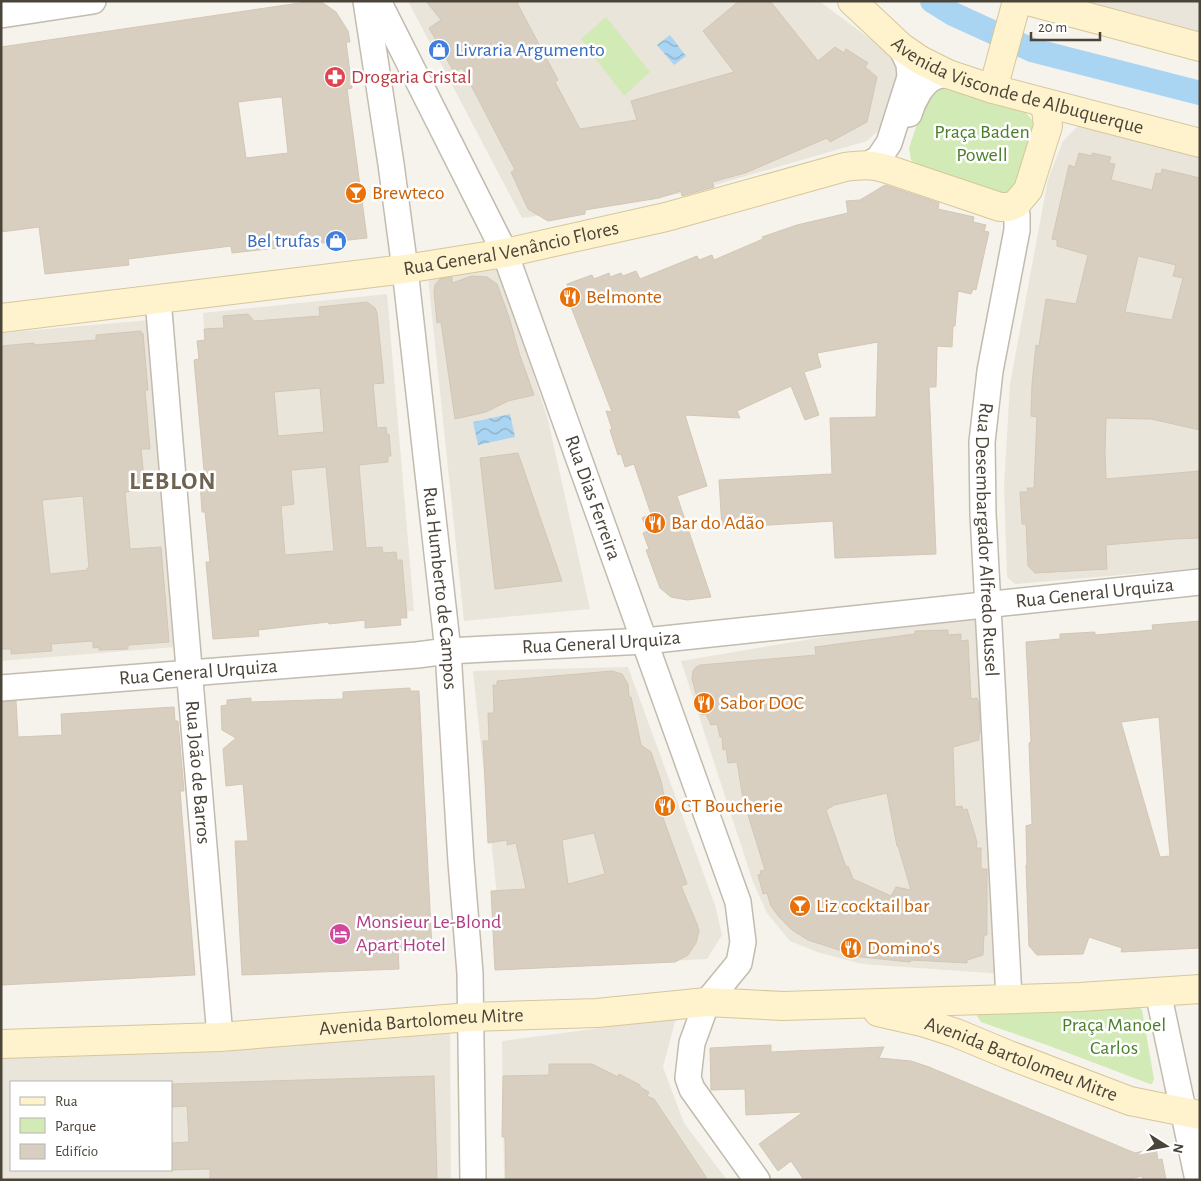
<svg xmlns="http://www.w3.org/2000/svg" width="1201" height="1181" font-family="'Alegreya Sans',sans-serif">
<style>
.residential{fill:#eae5da;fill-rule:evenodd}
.park{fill:#d2eab5}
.water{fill:url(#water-waves)}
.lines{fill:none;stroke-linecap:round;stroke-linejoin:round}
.canal{stroke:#a9d4f2;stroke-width:24}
.building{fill:#d8cfc1;stroke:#d3c7b4;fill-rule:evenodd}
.street-casing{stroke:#c2bbae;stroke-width:28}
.secondary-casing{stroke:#d6c79b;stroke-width:30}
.street{stroke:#fff;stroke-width:25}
.secondary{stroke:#fff3cd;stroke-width:28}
.labels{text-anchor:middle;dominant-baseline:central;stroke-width:5;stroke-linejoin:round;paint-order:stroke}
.shop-label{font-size:20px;fill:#366cbe;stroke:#fff;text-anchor:start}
.health-label{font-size:20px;fill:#be3a42;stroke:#fff;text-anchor:start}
.street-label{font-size:20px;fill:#4b4439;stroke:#fff}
.park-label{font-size:20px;fill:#4a7f2a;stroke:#fff}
.food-label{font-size:20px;fill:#c56008;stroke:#fff;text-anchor:start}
.hotel-label{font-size:20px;fill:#b23c85;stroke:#fff;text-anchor:start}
.district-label{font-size:25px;font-weight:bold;letter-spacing:1px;fill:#6e6250;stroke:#fff}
</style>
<defs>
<pattern id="water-waves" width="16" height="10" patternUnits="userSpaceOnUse" patternTransform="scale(1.25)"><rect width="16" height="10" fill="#a9d4f2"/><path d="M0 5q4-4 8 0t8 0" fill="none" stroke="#8caec5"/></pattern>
</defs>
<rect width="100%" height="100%" fill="#f6f3ec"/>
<g class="residential">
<path d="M408 1H819L889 53 899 66 901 79 888 118 878 131 867 141 691 192 522 218Z"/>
<path d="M1066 1H1200V33Z"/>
<path d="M1080 124 1200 156V568L1015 584 1007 577 1004 486 1010 384 1048 179 1063 141Z"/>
<path d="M465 270H500L548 420 590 609 464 621 428 277Z"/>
<path d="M387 294 414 611 225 625 203 313Z"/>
<path d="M150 320 176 647 1 661V333Z"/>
<path d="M984 610 1004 974 862 964 817 952 790 941 767 913 753 882 681 661Z"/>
<path d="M628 667 715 905 722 935 707 959 505 970 473 671Z"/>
<path d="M676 1018 663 1067 684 1123 727 1180H504L502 1041Z"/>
<path d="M450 1023 451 1180H1V1045ZM11 1082H171V1170H11Z"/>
</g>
<g class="park">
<path d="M606 17 650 72 624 96 581 39Z"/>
<path d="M946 87 1025 112 1033 121 1034 133 1018 185 1009 193 997 194 920 168 911 160 909 148 925 100 935 89Z"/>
<path d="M1139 1006 1142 1010 1154 1079 1152 1084H1150L1047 1045 981 1022 977 1016V1014Z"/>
</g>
<g class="water">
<path d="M670 35 686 56 674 65 657 45Z"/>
<path d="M510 414 515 437 478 445 473 422Z"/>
</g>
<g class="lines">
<path class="canal" d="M932 1 953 14 1032 50 1200 93"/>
</g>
<g class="building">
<path d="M313 1 323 3 336 12 348 31 350 42H346L352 88 347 89 367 238 232 253 231 246 128 259 129 265 45 274 39 227 1 232V47ZM279 97H282L288 153 246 158 238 102Z"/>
<path d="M426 1H516L558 80 555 82 580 129 637 120 631 101 734 72 703 31 739 1H770L818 61 835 47 844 53 846 49 868 63 865 67 877 77 867 122 830 142 827 138 745 173 712 182 714 187 682 196 681 191 659 198 585 210V214L548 221 528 209 511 172 515 170 462 68 454 72 429 28 441 20Z"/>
<path d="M1079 153 1092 156V153L1111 157 1109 163 1115 164 1111 180 1152 190 1156 173 1161 174 1162 169 1200 178V430L1151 419 1106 418 1105 450 1106 479 1200 471V538L1174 539 1106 545 1107 569 1035 573 1028 566 1026 524H1022L1020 492H1028L1027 488H1034L1037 417 1031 416 1032 384 1036 345 1039 346 1046 299 1076 304 1088 255 1057 246V240L1052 239 1069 165 1075 167ZM1138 256 1176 265 1173 276 1183 278 1172 320 1125 312Z"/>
<path d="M885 185 939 203 938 209 974 217 973 222 986 225 984 231 989 232 976 290 973 289 971 294 958 291 955 326H953L952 347 937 346 936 387H929L936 554 835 558 833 521 722 528 719 480 832 474 830 418 876 417 878 342 817 353 821 367 804 372 819 415 805 420 791 386 737 411 740 418 685 415 707 486 677 496 711 597 687 600 671 597 660 588 646 550 649 549 643 533 648 531 642 518 651 514 634 464 625 467 621 454 618 455 610 430 612 429 606 411 612 412 566 294 570 292 567 284 592 275 594 279 609 273 610 277 621 273 623 276 636 271 640 279 697 256 699 260 712 255 714 260 763 239 762 237 797 225 848 213 846 201 860 200Z"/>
<path d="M472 276 487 277 497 284 509 317 519 353 534 395 508 401 486 412 455 419 441 322 437 323 434 291 435 285 440 279 452 277V283Z"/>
<path d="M367 302 375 308 377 313 384 383 373 384 377 428 386 427 387 435 389 434 391 456H388V462L359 465 366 548 382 547 383 553 396 552 397 560H402L407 618H400L401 625 365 628V620L329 624 328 622 258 630 259 636 213 639 206 562H210L205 512H202L200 481H205L194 360 199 359 197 341 205 340 204 329 224 328 223 316 248 314 254 321 320 316 319 307ZM320 388 324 432 278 436 274 392ZM326 467 334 551 285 555 281 506 294 504 291 470Z"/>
<path d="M141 331V334L143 333 148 390H145L150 449H141L144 478H141L142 490 125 492 130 549 161 547 169 642 128 645V649L99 650V647L93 648V641L51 644 52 651 11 654V649H1V346L34 343V345L96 340V335ZM83 496 89 568H87V570L50 574 42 500Z"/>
<path d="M518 453 562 581 495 589 480 458Z"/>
<path d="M1200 621V948L1121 952 1122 948 1089 937 1083 954 1037 955 1029 946 1026 865H1027L1026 826 1032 824 1029 743 1031 742 1026 642 1060 639V634L1095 632V635L1153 630 1152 625ZM1159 717 1170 856 1160 857 1121 722Z"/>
<path d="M948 630V635L961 634V641L968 640 971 699 977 698 979 704 980 733 979 734V740L953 747 955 807 962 806 963 810 967 809 977 842 976 848H981V869H987V935H984L983 955 967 960V963L911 960 910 962 861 957 808 940 792 930 779 917 771 906 767 893 763 894 758 875 761 874 760 871 765 870 743 799 737 762 728 763 726 749 723 750 722 737H720L717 724 711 725 706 714 702 715 692 679 693 671 696 667 700 665 816 655 815 647 915 634V631ZM887 793 897 846H898L911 890 896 887 891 896 853 879 848 866 846 867 826 810 834 805Z"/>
<path d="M612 671 622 674 628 684 629 697H631L641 745 651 752 661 781 668 814 662 815 687 884 681 886 697 924 699 931 696 943 688 955 675 962 495 970 491 891 526 889 516 843 507 845V840L488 843 483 741H489L488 713H494L493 685H497V681ZM594 833 605 874 568 884 562 840Z"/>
<path d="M410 688V691H419L432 950H398L399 969 242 975 235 841H248L243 784 226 786 223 749 236 738 222 730 221 706 227 705V700L251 698V702L343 699V692Z"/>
<path d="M16 701 18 737 62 735 61 714 174 707 175 721H178L184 791H180L195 975 1 985V702Z"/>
<path d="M771 1045V1052L884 1047 879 1058 911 1061 929 1067 1135 1153 1156 1148 1158 1160 1162 1159 1166 1180H1143L1142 1176 1125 1180H804L791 1161 778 1171 759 1144 803 1112 746 1115 745 1089 711 1090 710 1048Z"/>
<path d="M549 1064H592L618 1077 619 1074 640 1085V1087L649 1092 647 1096 654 1099 708 1180H506L505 1137H502L503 1076 549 1075Z"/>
<path d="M434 1076 437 1180H210V1169L171 1170V1143L189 1142 187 1106 171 1107V1084Z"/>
</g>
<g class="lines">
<g class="street-casing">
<g id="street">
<path id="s1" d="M366 1 391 164 405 269 448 651 461 862 470 973 473 1180"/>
<path id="s2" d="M378 1 505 253 738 902 743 942 739 963 707 1002 692 1043 688 1078 692 1089 757 1180"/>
<path d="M1 15 93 1"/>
<path d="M909 114C913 101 922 82 935 77 939 75 944 75 948 74"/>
<path d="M870 164 879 158 889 143 910 77 909 64 901 47"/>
<path id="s3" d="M1009 207 1017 215V230L990 371 982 442 983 514 1009 998"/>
<path id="s4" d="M158 299 220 1037"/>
<path id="s5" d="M1 688 417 655 448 651 645 641 1200 582"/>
<path d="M1158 992 1198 1180"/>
</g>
</g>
<g class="secondary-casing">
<g id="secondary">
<path id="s6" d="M852 1 901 47 920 60 948 74 993 89 1200 143"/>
<path d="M1028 1 1200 47"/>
<path d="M993 89 1017 1"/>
<path id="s7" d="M1 318 405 269 505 253 666 217 845 167C862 165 871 164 887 169L1000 207H1009L1016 204 1028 190 1048 126 1046 109 1040 102"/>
<path id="s8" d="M878 1012 922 1022 956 1033 1009 1055 1130 1101 1200 1115"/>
<path id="s9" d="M1 1044 220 1037 470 1017 597 1013 707 1002 783 1006 1080 997 1200 989"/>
</g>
</g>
<use href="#street" class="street"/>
<use href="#secondary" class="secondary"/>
</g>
<defs>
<g id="shop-disc" transform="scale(1.125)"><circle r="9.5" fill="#3f7fe0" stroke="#fff"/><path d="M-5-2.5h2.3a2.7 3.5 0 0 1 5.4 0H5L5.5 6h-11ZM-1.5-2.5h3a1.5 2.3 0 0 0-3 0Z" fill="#fff"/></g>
<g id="pharmacy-disc" transform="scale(1.125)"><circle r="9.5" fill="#e0444e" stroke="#fff"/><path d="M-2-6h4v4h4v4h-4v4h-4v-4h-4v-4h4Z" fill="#fff"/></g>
<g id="bar-disc" transform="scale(1.125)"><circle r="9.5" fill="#e8710a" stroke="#fff"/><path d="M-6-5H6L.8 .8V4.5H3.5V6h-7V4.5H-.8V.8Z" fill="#fff"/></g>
<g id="restaurant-disc" transform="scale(1.125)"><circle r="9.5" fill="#e8710a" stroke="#fff"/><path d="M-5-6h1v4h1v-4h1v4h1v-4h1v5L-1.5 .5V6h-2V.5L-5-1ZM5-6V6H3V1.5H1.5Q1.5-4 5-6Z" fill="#fff"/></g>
<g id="hotel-disc" transform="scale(1.125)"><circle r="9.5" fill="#d1479c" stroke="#fff"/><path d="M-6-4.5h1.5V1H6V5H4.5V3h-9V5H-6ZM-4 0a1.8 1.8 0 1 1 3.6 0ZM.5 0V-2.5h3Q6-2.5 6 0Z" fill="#fff"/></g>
</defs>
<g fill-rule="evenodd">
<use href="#shop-disc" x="439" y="50"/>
<use href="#pharmacy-disc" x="335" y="77"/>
<use href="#bar-disc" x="356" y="193"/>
<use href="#shop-disc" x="336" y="241"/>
<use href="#restaurant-disc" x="570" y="297"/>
<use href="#restaurant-disc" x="655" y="523"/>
<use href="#restaurant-disc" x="704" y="703"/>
<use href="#restaurant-disc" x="665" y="806"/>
<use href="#bar-disc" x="800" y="906"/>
<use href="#hotel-disc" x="340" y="934"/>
<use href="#restaurant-disc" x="851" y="948"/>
</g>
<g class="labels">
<g class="shop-label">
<text x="455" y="50">Livraria Argumento</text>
<text x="320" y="241" text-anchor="end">Bel trufas</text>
</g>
<g class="health-label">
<text x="351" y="77">Drogaria Cristal</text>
</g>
<g class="street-label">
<text stroke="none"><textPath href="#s6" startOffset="191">Avenida Visconde de Albuquerque</textPath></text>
<text stroke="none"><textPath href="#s7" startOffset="515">Rua General Venâncio Flores</textPath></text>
<text stroke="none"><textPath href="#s2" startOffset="542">Rua Dias Ferreira</textPath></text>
<text stroke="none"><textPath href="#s3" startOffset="339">Rua Desembargador Alfredo Russel</textPath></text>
<text stroke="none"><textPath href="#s1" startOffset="592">Rua Humberto de Campos</textPath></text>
<text stroke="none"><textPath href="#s5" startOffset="1098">Rua General Urquiza</textPath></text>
<text stroke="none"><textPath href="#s5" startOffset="602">Rua General Urquiza</textPath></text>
<text stroke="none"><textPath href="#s5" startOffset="198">Rua General Urquiza</textPath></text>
<text stroke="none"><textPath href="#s4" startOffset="475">Rua João de Barros</textPath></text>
<text stroke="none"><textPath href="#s9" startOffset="421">Avenida Bartolomeu Mitre</textPath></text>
<text stroke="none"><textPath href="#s8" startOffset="151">Avenida Bartolomeu Mitre</textPath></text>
</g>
<g class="park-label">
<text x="982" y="132">Praça Baden<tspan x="982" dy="23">Powell</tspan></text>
<text x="1114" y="1025">Praça Manoel<tspan x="1114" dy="23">Carlos</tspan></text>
</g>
<g class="food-label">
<text x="372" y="193">Brewteco</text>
<text x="586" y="297">Belmonte</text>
<text x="671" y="523">Bar do Adão</text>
<text x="720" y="703">Sabor DOC</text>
<text x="681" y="806">CT Boucherie</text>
<text x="816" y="906">Liz cocktail bar</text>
<text x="867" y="948">Domino's</text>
</g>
<g class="hotel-label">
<text x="356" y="922">Monsieur Le-Blond<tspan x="356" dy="23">Apart Hotel</tspan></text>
</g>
<g class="district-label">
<text x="173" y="481">LEBLON</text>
</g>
</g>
<rect width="1201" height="1181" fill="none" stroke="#4b4439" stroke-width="5"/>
<rect x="10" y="1081" width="162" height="90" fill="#ffffff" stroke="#b7b4b0"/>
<rect x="20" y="1097" width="25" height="8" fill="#fff3cd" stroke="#b7b4b0"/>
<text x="55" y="1106" font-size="15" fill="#4b4439">Rua</text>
<rect x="20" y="1118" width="25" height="15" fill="#d2eab5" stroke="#b7b4b0"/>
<text x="55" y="1131" font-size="15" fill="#4b4439">Parque</text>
<rect x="20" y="1144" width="25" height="15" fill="#d8cfc1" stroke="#b7b4b0"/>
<text x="55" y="1156" font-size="15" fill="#4b4439">Edifício</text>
<g transform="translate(1166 1146) rotate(101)" stroke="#ffffff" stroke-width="4" paint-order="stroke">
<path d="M0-4L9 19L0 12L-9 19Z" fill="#4b4439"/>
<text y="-8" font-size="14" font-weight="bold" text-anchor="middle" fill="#4b4439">N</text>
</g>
<path d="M1031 32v8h69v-8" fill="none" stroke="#4b4439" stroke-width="2.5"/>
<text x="1038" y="32" font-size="15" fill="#4b4439" stroke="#ffffff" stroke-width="4" paint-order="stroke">20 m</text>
</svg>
